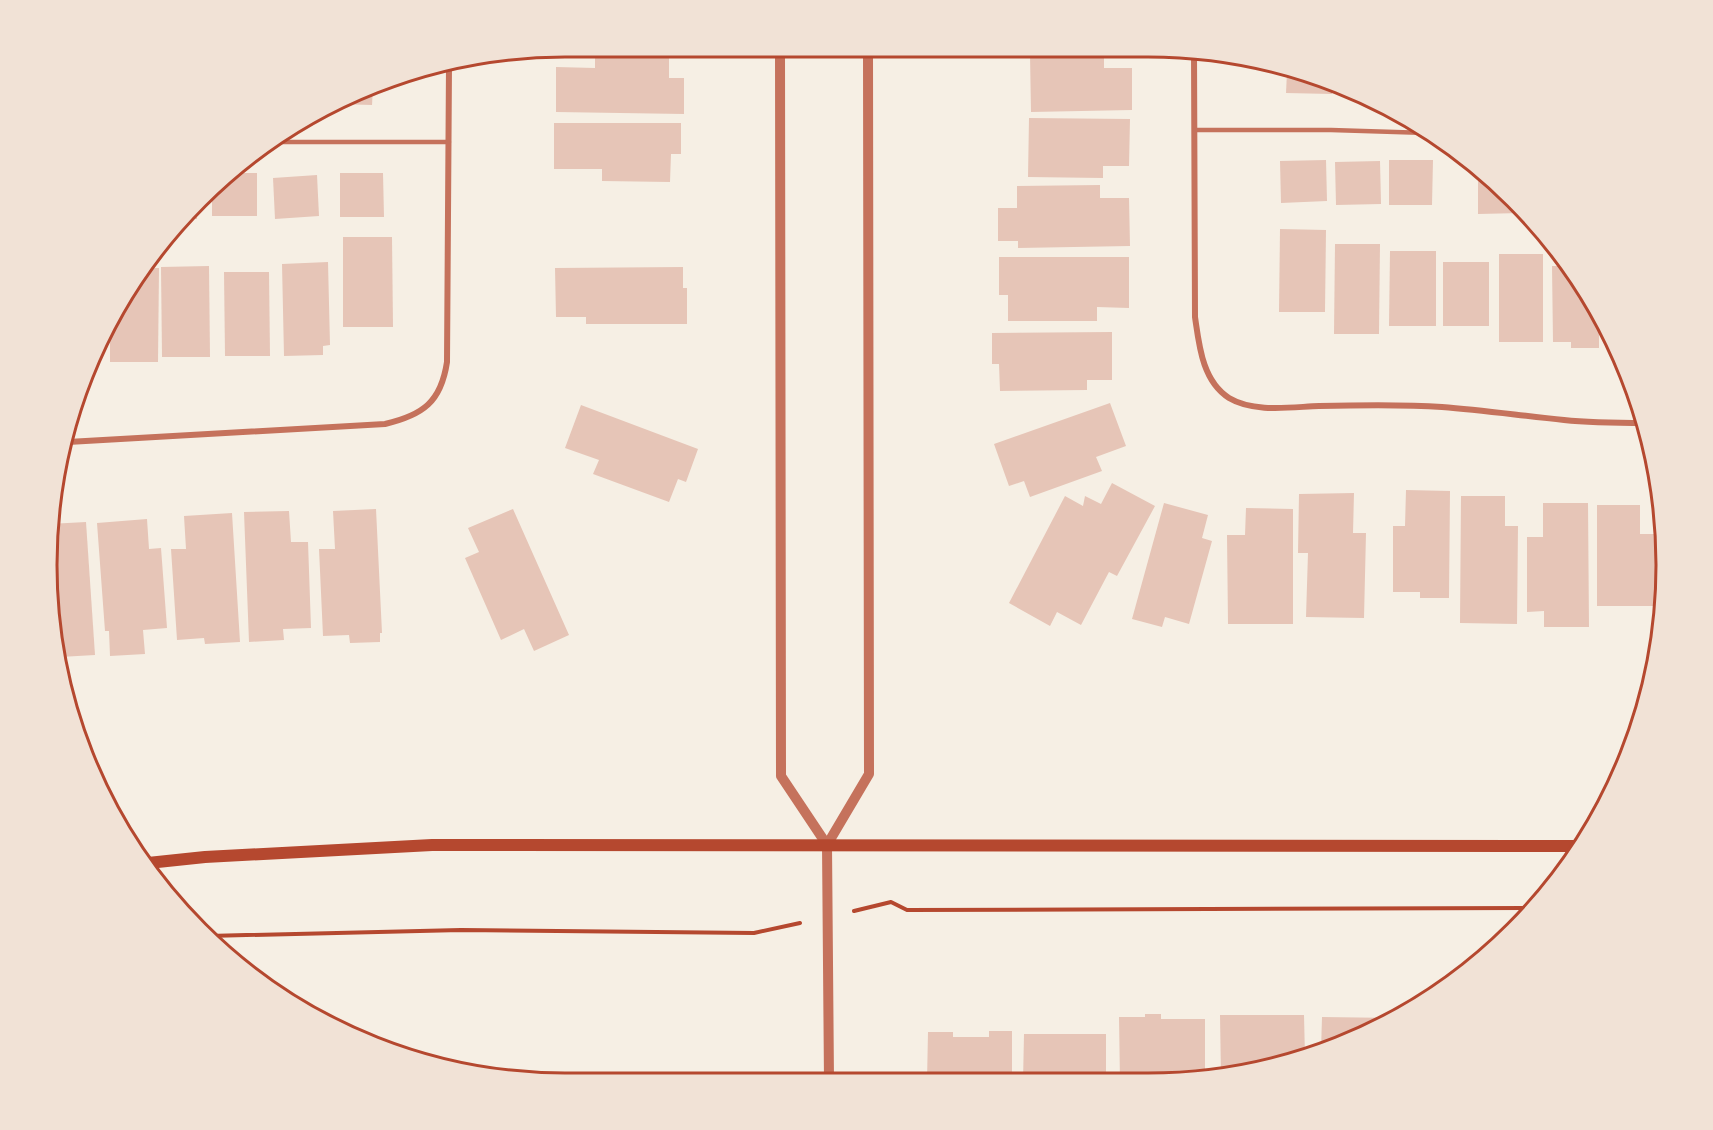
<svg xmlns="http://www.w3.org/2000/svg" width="1713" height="1130" font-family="'Fira Sans',sans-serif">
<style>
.building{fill:#e6c5b7}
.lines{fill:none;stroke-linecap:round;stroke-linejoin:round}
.path{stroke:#b5482f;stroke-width:4}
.service{stroke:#c5725c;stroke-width:4.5}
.minor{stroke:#c5725c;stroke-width:6}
.tertiary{stroke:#c5725c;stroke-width:10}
.secondary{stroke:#b5482f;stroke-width:12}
.rim{fill:none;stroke:#b5482f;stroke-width:3}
</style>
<rect width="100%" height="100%" fill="#f6efe4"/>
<g class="building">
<path d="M1104 53V68H1132V110L1031 112 1030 54Z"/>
<path d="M595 56 669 57V78H684V114L556 112V67L595 68Z"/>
<path d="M1287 72 1332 86V94L1286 93Z"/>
<path d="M373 87 372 105 337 104Z"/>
<path d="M1029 118 1130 119 1129 166H1103V178L1028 177Z"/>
<path d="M554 123H681V154H671L670 182 602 181V169H554Z"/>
<path d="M1326 160 1327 201 1281 203 1280 161Z"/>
<path d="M1389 160H1433L1432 205H1389Z"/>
<path d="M1380 161 1381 204 1336 205 1335 162Z"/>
<path d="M1478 171H1483L1490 175 1522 209V213L1478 214Z"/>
<path d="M235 173H257V216H212V194Z"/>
<path d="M340 173H383L384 217H340Z"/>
<path d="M317 175 319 216 275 219 273 178Z"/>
<path d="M1100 185V198H1129L1130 246 1018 248V241H998V208H1017V186Z"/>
<path d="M197 209V219H186Z"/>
<path d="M1280 229 1326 230 1325 312H1279Z"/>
<path d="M343 237H392L393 327H343Z"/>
<path d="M1335 244H1380L1379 334H1334Z"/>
<path d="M1390 251H1436V326H1389Z"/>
<rect x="1499" y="254" width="44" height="88"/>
<path d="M999 257H1129V308L1097 307V321H1008V295H999Z"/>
<path d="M328 262 330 345 323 346V355L284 356 282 264Z"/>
<rect x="1443" y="262" width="46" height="64"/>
<path d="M209 266 210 357H162L161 267Z"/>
<path d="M1552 266H1570L1599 313V348H1571V342H1553Z"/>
<path d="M683 267V288H687V324H586V317H556L555 268Z"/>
<path d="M143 268H159L158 362H110V324Z"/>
<path d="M224 272H269L270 356H225Z"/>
<path d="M1608 327 1613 336 1616 344H1608Z"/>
<path d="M1112 332V380H1087V390L1000 391 999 364H992V333Z"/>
<path d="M98 345V367H86L88 363Z"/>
<path d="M1110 403 1126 446 1096 457 1102 471 1030 497 1024 481 1009 486 994 444Z"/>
<path d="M581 405 698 449 686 482 678 479 669 502 593 474 599 460 565 448Z"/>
<path d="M1112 483 1155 506 1117 576 1109 572 1081 625 1057 612 1050 626 1009 603 1065 496 1083 506 1085 496 1101 504Z"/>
<path d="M1406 490 1450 491 1449 598H1420V592H1393V526H1405Z"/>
<path d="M1354 493 1353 533H1366L1364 618 1306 617 1308 553H1298L1299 494Z"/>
<path d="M1461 496H1505V526H1518L1517 624 1460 623Z"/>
<path d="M1164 503 1208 515 1202 538 1212 541 1189 624 1165 617 1162 627 1132 619Z"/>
<path d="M1543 503H1588L1589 627H1544V611L1527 612V537H1543Z"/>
<path d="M1597 505H1640V534H1656V606H1597Z"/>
<path d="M1246 508 1293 509V624H1228L1227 535H1245Z"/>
<path d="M376 509 382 633H380V642L350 643 349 635 323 636 319 549H335L333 511Z"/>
<path d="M513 509 569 635 534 651 524 629 501 640 465 558 479 552 468 528Z"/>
<path d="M289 511 291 542H308L311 628 283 629 284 640 249 642 244 512Z"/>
<path d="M232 513 240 642 205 644 204 638 177 640 171 549H186L184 516Z"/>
<path d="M147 519 149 549 161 548 167 628 143 630 145 654 110 656 109 631H105L97 523Z"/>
<path d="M86 522 95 655 60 657 48 531 49 524Z"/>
<path d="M1145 1014H1161V1019H1205V1079L1182 1082H1120L1119 1017H1145Z"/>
<path d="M1220 1015H1304L1305 1057 1282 1066 1221 1076Z"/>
<path d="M1322 1017 1397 1018 1377 1030 1321 1051Z"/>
<path d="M989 1031H1012V1082L927 1081 928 1032H953V1037H989Z"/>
<path d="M1024 1034H1106V1082H1023Z"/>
</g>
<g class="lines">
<g class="path">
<path d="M854 911 891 902 907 910 1536 908"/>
<path d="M208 936 461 930 754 933 800 923"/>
</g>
<g class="service">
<path d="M1195 130H1331L1427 133"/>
<path d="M268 142H449"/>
</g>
<g class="minor">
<path d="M1194 51 1195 317C1199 344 1202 381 1229 398 1254 413 1291 407 1319 406 1360 405 1401 404 1442 407 1483 410 1523 416 1564 420 1591 423 1618 423 1646 423"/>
<path d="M68 442 385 424C423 415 441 402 447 362L449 66"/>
</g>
<g class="tertiary">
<path d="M780 48 781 776 827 845"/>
<path d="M827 845 869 774 868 49"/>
<path d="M827 845 829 1081"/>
</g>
<path class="secondary" d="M148 863 205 857 432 845 1582 846"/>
</g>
<path d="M0 0H1713V1130H0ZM565 57H1148A508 508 0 0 1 1656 565V565A508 508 0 0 1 1148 1073H565A508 508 0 0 1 57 565V565A508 508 0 0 1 565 57Z" fill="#f1e2d6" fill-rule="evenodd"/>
<path class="rim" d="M565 57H1148A508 508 0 0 1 1656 565V565A508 508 0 0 1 1148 1073H565A508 508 0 0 1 57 565V565A508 508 0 0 1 565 57Z"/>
</svg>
